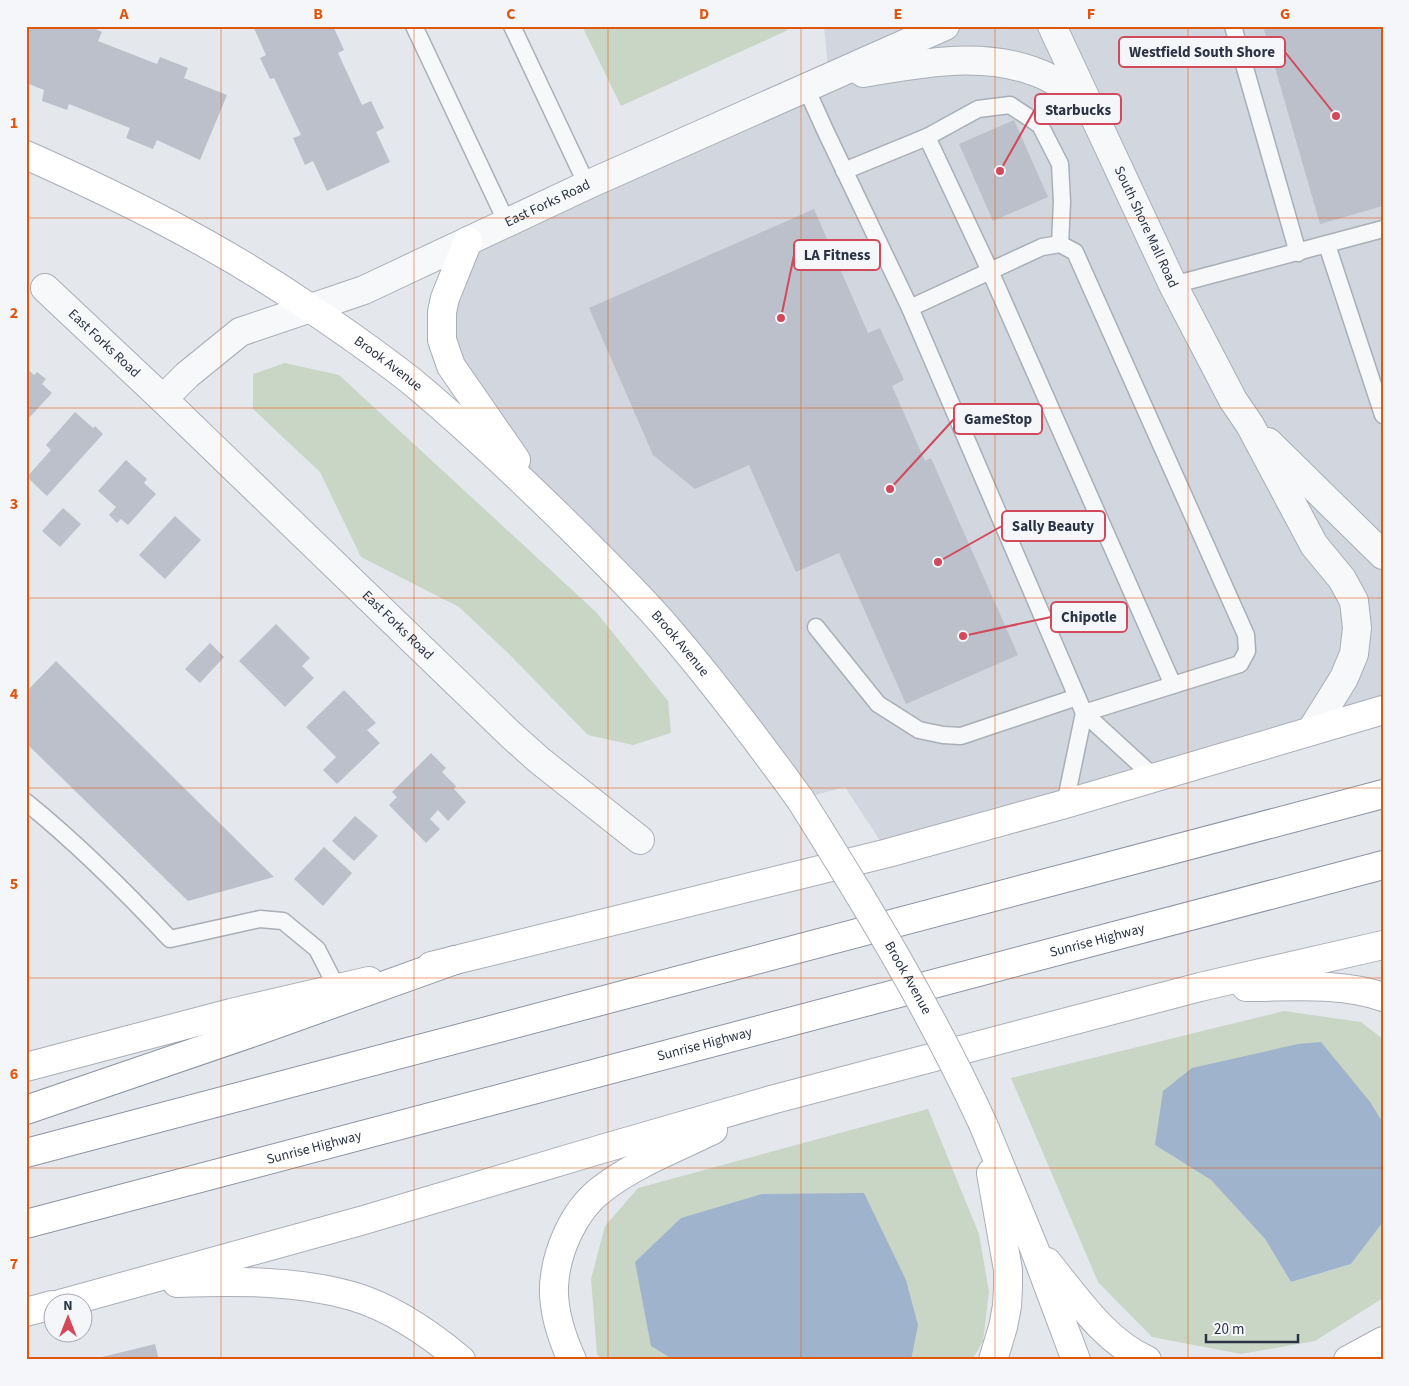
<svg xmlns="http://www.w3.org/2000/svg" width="1409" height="1386" font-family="'Source Sans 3',sans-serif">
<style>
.built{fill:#d2d6de}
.green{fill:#c9d6c5}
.water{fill:#9fb4cc}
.building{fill:#bbc0ca}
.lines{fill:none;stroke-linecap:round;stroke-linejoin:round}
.lane-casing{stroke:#a9aeb7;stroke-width:19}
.street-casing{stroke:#a9aeb7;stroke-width:30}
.secondary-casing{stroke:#a9aeb7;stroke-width:30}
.highway-casing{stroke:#8b94a3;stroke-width:30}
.lane{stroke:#f7f8fa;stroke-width:16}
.street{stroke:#f7f8fa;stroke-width:28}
.secondary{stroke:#fff;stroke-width:28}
.highway{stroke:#fff;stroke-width:28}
.secondary-bridge-casing{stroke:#a9aeb7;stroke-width:30;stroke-linecap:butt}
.secondary-bridge{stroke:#fff;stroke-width:28}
.grid{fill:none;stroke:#df570f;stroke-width:1;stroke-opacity:0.55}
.labels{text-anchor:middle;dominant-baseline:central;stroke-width:5;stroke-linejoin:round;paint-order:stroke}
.street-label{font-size:14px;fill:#2b3445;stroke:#f4f6f9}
.leader{fill:none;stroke:#d1495b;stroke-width:2}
.callout-dot{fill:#d1495b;stroke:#f4f6f9;stroke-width:2}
.callout{fill:#f4f6f9;stroke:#d1495b;stroke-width:2}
.callout-label{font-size:15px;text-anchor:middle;font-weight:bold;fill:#2b3445}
.neatline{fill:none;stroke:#df570f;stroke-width:2}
.grid-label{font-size:16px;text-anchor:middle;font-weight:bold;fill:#df570f}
</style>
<rect width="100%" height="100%" fill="#e4e7ec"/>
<path class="built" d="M824 26H1383V710L888 853 845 787 800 799 547 504 446 354 468 241 829 78Z"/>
<g class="green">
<path d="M582 26H789L786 31 621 106Z"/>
<path d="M285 363 339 375 596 612 668 701 671 733 633 745 588 735 508 653 459 607 361 557 320 472 253 409V374Z"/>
<path d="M1284 1011 1361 1022 1383 1039V1123L1371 1103 1155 1145 1211 1180 1265 1239 1291 1282 1351 1264 1383 1222V1298L1315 1341 1241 1354 1152 1337 1098 1282 1011 1078Z"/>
<path d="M928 1109 979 1234 989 1292 983 1341 972 1360H602L597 1354 591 1279 605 1226 638 1188Z"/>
</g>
<g class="water">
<path d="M1321 1042 1371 1103 1383 1123V1222L1351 1264 1291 1282 1265 1239 1211 1180 1155 1145 1163 1091 1192 1068 1298 1044Z"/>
<path d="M864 1193 906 1280 918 1325 911 1360H674L651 1346 635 1262 681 1218 762 1194Z"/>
</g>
<g class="building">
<path d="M26 26H89L102 32 98 41 157 64 160 57 188 68 184 78 227 95 200 160 157 140 153 149 126 138 130 128 69 104 67 110 42 101 44 90 26 83Z"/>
<path d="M253 26H324L325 28 333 26 344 50 338 53 362 105 371 101 384 128 376 132 390 162 327 191 313 161 305 165 293 138 301 135 274 78 270 79 260 58 266 55Z"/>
<path d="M1263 26H1383V206L1320 224Z"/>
<path d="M1014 120 1048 197 993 221 959 144Z"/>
<path d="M814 209 868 333 880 328 904 380 892 386 925 461 931 458 1018 655 906 704 839 553 796 572 749 465 695 489 653 455 589 308Z"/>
<path d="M26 368 34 375 37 372 46 379 42 384 52 393 26 421Z"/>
<path d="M75 412 93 428 95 426 103 434 47 496 27 477 51 450 46 445Z"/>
<path d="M126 460 147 479 144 483 156 494 128 525 121 519 117 523 109 515 116 507 98 491Z"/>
<path d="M63 508 81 524 60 547 42 531Z"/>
<path d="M175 516 201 540 165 579 139 555Z"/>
<path d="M276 624 310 658 302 666 314 678 285 707 239 661Z"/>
<path d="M210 643 224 657 200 683 185 669Z"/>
<path d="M56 661 274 877 188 901 26 743V692Z"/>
<path d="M344 690 376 723 367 730 380 743 337 784 323 770 336 757 306 727Z"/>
<path d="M431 753 446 768 442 772 456 786 454 789 466 802 448 821 438 810 430 819 440 829 426 843 389 805 397 797 392 792Z"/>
<path d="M355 816 378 836 354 861 332 841Z"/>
<path d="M324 847 352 873 323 906 294 879Z"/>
<path d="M155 1344 159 1360H94V1359Z"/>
</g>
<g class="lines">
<g class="lane-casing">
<g id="lane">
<path d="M414 26 507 223"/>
<path d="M512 26 587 185"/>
<path d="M1233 26 1298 253"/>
<path d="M806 88 825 130 910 308"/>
<path d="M927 137 978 109 1010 105 1040 125 1060 164 1062 202 1060 244"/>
<path d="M844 171 927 137 990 271 1173 685"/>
<path d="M1060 244 1075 252 1246 635 1247 651 1240 664 1084 713 910 308 1042 247Z"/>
<path d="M1327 245 1383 415"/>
<path d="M1173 285 1383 229"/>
<path d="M816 627 878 704 919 730 943 735 961 736 1077 697"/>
<path d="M26 802C78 844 125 891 170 939L260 919 283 921 317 949 337 988"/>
<path d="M1065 804 1084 713 1155 778"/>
</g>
</g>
<g class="street-casing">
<g id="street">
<path id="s1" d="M1052 26 1173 285 1233 400 1250 425 1314 545 1342 579 1354 601 1357 628 1354 654 1344 678 1311 731"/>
<path d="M863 73C918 64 978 51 1033 71 1054 78 1071 91 1088 105"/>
<path id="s2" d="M45 288 163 399 511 735 539 760 640 840"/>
<path id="s3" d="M163 399 187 375 240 332 364 290 587 185 945 26"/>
<path d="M1268 442 1383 555"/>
</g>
</g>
<g class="secondary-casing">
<g id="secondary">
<path id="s4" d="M26 155C125 199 221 247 310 308 344 331 378 355 410 380 467 427 520 478 572 529 605 562 638 594 668 629 715 684 758 741 800 799"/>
<path d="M468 241 445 298 442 312V340L451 366 516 460"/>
<path d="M431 966 888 853 1065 804 1383 710"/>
<path d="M1246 987C1291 987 1340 982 1383 997"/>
<path d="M26 1067 231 1013 369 981"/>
<path d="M983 1124 1034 1248 1076 1360"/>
<path d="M991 1173 1008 1270V1287L1007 1306 1003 1327 993 1360"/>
<path d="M1047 1262C1075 1296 1105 1342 1147 1360"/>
<path d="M177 1283C235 1281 296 1280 352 1296 393 1308 429 1333 461 1360"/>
<path d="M60 1304 364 1220 605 1148 771 1100 1200 987 1383 945"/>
<path d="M26 1312 52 1305"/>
<path d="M572 1360C562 1338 553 1311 554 1286 556 1251 574 1210 602 1189 634 1164 676 1148 713 1130"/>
<path d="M1348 1360 1383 1341"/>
</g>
</g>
<g class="highway-casing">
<g id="highway">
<path d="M26 1110 254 1032 455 960"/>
<path d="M26 1153 1383 794"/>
<path id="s5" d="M26 1224 1383 865"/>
</g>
</g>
<use href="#lane" class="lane"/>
<use href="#street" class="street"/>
<use href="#secondary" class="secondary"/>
<use href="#highway" class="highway"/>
<g class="secondary-bridge-casing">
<g id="secondary-bridge">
<path id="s6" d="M800 799C867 905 931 1011 983 1124"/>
</g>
</g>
<use href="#secondary-bridge" class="secondary-bridge"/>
</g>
<path class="grid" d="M221 26V1360M414 26V1360M608 26V1360M801 26V1360M995 26V1360M1188 26V1360M26 218H1383M26 408H1383M26 598H1383M26 788H1383M26 978H1383M26 1168H1383"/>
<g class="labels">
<g class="street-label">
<text stroke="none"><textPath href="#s3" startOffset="436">East Forks Road</textPath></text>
<text stroke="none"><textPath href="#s1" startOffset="222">South Shore Mall Road</textPath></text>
<text stroke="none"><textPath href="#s2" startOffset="81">East Forks Road</textPath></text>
<text stroke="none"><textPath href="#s4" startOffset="419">Brook Avenue</textPath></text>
<text stroke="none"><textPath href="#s2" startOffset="488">East Forks Road</textPath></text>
<text stroke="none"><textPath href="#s4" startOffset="824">Brook Avenue</textPath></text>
<text stroke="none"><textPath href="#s5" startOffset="1108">Sunrise Highway</textPath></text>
<text stroke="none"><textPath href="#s6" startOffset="209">Brook Avenue</textPath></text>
<text stroke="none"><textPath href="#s5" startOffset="702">Sunrise Highway</textPath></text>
<text stroke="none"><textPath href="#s5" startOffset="298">Sunrise Highway</textPath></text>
</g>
</g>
<path class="leader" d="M1336 116L1285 52M1000 171L1035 109M781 318L794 255M890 489L954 419M938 562L1002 526M963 636L1051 617"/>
<g class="callout-dot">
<circle cx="1336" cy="116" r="5"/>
<circle cx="1000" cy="171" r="5"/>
<circle cx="781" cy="318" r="5"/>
<circle cx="890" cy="489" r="5"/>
<circle cx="938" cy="562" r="5"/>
<circle cx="963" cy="636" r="5"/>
</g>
<g class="callout">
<rect x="1119" y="37" width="166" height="30" rx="5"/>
<rect x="1035" y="94" width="86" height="30" rx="5"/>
<rect x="794" y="240" width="86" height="30" rx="5"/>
<rect x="954" y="404" width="88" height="30" rx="5"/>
<rect x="1002" y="511" width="103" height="30" rx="5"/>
<rect x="1051" y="602" width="76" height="30" rx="5"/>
</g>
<g class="callout-label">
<text x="1202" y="57">Westfield South Shore</text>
<text x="1078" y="115">Starbucks</text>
<text x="837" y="260">LA Fitness</text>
<text x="998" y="424">GameStop</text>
<text x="1053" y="531">Sally Beauty</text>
<text x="1089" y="622">Chipotle</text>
</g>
<rect width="1409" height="1386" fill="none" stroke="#f4f6f9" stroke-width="55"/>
<g transform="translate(68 1318)"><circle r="24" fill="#f4f6f9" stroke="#a4a8b1"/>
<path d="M0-4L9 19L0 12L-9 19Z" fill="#d1495b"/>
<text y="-8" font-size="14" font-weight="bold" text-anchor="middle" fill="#2b3445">N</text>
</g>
<path d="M1206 1334v8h92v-8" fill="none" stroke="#2b3445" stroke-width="2.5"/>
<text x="1214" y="1334" font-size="15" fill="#2b3445" stroke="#f4f6f9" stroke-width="4" paint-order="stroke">20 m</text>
<rect x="28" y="28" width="1354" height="1330" class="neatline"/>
<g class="grid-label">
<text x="124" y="19">A</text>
<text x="318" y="19">B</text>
<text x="511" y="19">C</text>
<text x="704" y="19">D</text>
<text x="898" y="19">E</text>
<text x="1091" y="19">F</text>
<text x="1285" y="19">G</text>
<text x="14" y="128">1</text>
<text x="14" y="318">2</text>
<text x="14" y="509">3</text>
<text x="14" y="699">4</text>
<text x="14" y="889">5</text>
<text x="14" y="1079">6</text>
<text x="14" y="1269">7</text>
</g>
</svg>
